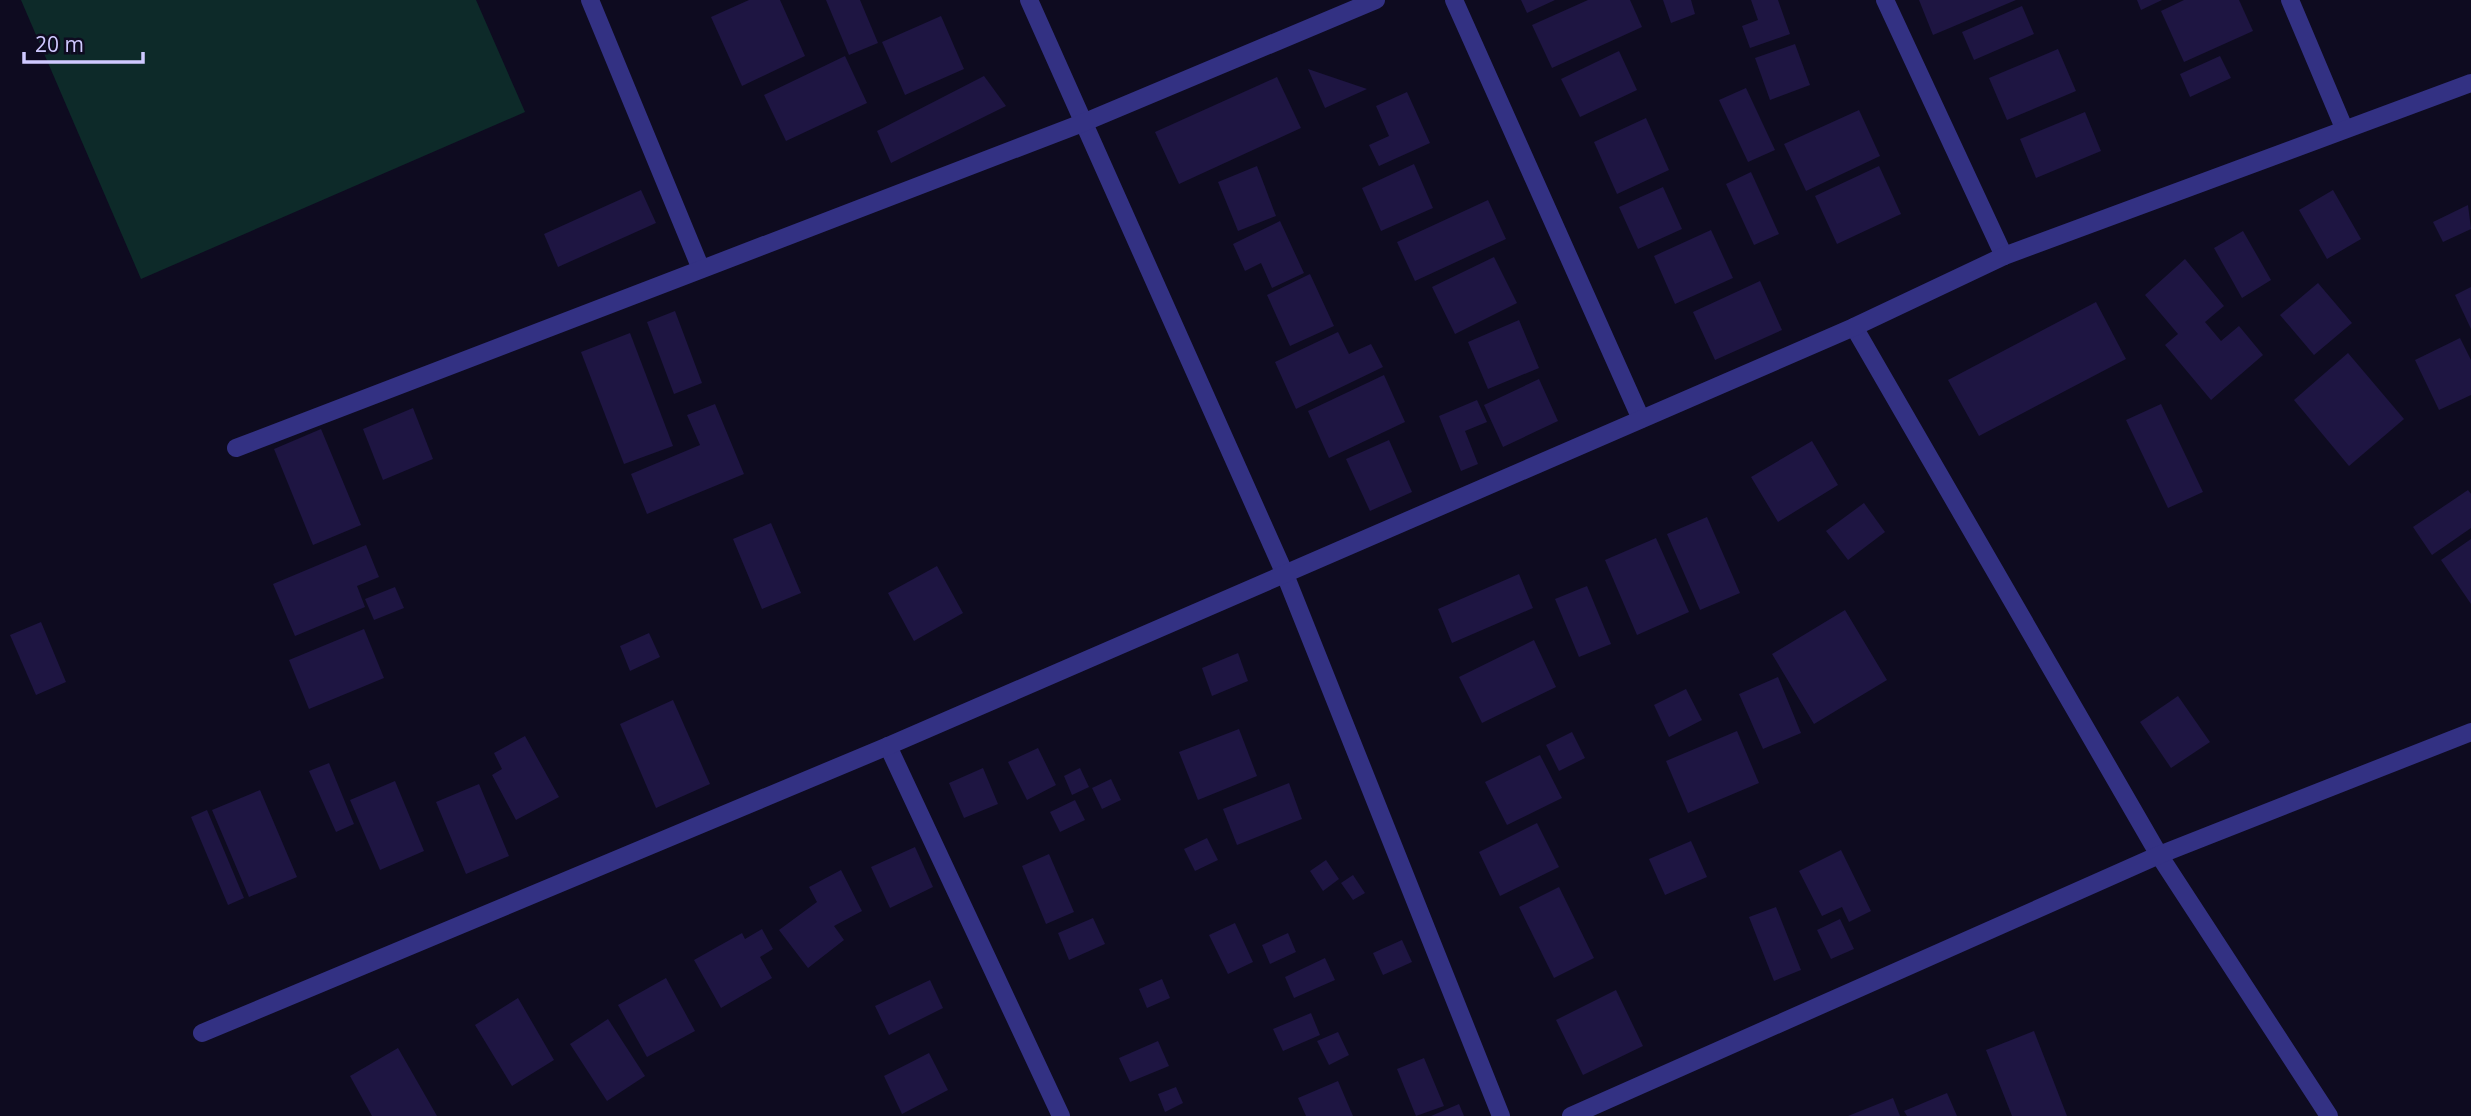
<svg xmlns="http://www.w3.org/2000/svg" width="2471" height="1116" font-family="'Open Sans',sans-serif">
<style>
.green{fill:#0d2a29}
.building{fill:#1e1542}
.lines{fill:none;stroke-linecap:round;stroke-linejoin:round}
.minor{stroke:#333183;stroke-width:18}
</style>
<rect width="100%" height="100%" fill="#0e0b20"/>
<path class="green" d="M21 0H476L525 112 141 279Z"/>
<g class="building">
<path d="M749 0H780L805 56 742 86 711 17Z"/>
<path d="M826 0H860L878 43 849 55Z"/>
<path d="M1521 0H1555L1527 13Z"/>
<path d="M1588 0H1630L1642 27 1552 68 1532 25Z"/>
<path d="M1663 0H1691L1695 14 1671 23Z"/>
<path d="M1751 0H1778L1790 34 1750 48 1742 26 1758 20Z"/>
<path d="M1919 0H2016L1933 35Z"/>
<path d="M2137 0H2162L2141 10Z"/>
<path d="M2184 0H2239L2253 31 2184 62 2161 11Z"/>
<path d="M2022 6 2034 34 1974 60 1962 32Z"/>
<path d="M941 16 964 69 905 95 882 42Z"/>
<path d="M1795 44 1810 85 1770 100 1755 58Z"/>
<path d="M2058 49 2076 91 2007 120 1989 78Z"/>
<path d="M1619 51 1637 90 1580 117 1561 79Z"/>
<path d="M845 56 867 103 786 141 764 95Z"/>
<path d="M2220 56 2231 78 2190 97 2180 74Z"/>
<path d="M1308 69 1367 89 1325 108Z"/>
<path d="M984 76 1006 106 891 163 877 131Z"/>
<path d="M1277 77 1301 128 1179 184 1155 132Z"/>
<path d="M1746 88 1775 150 1748 162 1719 100Z"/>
<path d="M1407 92 1430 143 1379 166 1369 145 1389 136 1376 106Z"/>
<path d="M1859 110 1880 156 1806 191 1784 144Z"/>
<path d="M2085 112 2101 151 2036 178 2020 139Z"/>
<path d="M1646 118 1669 170 1617 194 1594 142Z"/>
<path d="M1414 164 1433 208 1381 231 1362 188Z"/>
<path d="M1257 166 1276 216 1238 231 1218 182Z"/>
<path d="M1879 166 1901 214 1837 244 1815 196Z"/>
<path d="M1751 172 1779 234 1754 245 1726 184Z"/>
<path d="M1663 187 1682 229 1638 249 1619 207Z"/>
<path d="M641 190 656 223 558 267 544 234Z"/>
<path d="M2333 190 2361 239 2327 259 2299 210Z"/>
<path d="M1488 200 1506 239 1415 281 1397 242Z"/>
<path d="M2468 205 2471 229 2443 242 2433 222Z"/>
<path d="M1280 221 1304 273 1272 288 1261 263 1245 271 1233 244Z"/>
<path d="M1711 230 1733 278 1675 304 1654 256Z"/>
<path d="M2243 231 2271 280 2242 298 2214 248Z"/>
<path d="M1494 257 1517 303 1455 334 1432 287Z"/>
<path d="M2185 259 2224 306 2205 322 2221 341 2239 326 2263 355 2211 400 2165 345 2178 334 2145 295Z"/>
<path d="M1310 274 1334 326 1290 346 1267 295Z"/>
<path d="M1760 281 1782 330 1715 360 1693 312Z"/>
<path d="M2318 283 2352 323 2314 355 2280 315Z"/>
<path d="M2471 287V329L2455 295Z"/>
<path d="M2096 302 2126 359 1979 436 1948 380Z"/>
<path d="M675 311 702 383 674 394 647 322Z"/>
<path d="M1519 320 1539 368 1488 389 1468 342Z"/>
<path d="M1338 332 1349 354 1371 344 1383 367 1296 409 1275 362Z"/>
<path d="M630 333 673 446 624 464 581 352Z"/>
<path d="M2460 338 2471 360V395L2439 410 2415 360Z"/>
<path d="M2348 353 2404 419 2349 466 2294 400Z"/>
<path d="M1384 375 1405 422 1329 458 1308 411Z"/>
<path d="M1539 379 1558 421 1503 447 1484 405Z"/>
<path d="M1477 400 1487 422 1465 431 1478 464 1461 471 1439 416Z"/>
<path d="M715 404 744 474 647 514 631 474 700 445 687 415Z"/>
<path d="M2161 404 2203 492 2168 508 2126 420Z"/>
<path d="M413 408 433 459 383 480 363 429Z"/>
<path d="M321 429 361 525 313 545 274 449Z"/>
<path d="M1389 440 1412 492 1370 511 1346 459Z"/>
<path d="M1812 441 1838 485 1778 522 1751 477Z"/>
<path d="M2468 490 2471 494V528L2432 555 2413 527Z"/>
<path d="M1864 503 1885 532 1848 560 1826 531Z"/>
<path d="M1707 517 1740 593 1700 610 1667 534Z"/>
<path d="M771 523 801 593 762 609 733 539Z"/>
<path d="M1656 538 1689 612 1637 635 1605 560Z"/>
<path d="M2471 539V604L2441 560Z"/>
<path d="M366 545 379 577 357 586 365 607 295 636 273 584Z"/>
<path d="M937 566 963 613 914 641 888 593Z"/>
<path d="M1519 574 1533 608 1452 643 1438 609Z"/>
<path d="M1587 586 1611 644 1579 657 1555 599Z"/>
<path d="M395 587 404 608 374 620 365 599Z"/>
<path d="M1845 610 1887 680 1814 724 1772 654Z"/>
<path d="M41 622 66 682 36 695 10 635Z"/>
<path d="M364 629 384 678 309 709 289 660Z"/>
<path d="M649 633 660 657 630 671 620 646Z"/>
<path d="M1534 640 1556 687 1482 723 1459 677Z"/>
<path d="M1238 653 1248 681 1212 696 1202 668Z"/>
<path d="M1778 677 1801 733 1763 749 1739 694Z"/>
<path d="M1686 689 1702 720 1669 737 1654 705Z"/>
<path d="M2178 696 2210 742 2171 768 2140 722Z"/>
<path d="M673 700 710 784 656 808 620 724Z"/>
<path d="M1239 729 1257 776 1198 800 1179 752Z"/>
<path d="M1737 731 1759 783 1688 813 1666 761Z"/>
<path d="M1572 732 1585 758 1559 771 1546 745Z"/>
<path d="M525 736 559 797 516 820 492 775 502 769 494 753Z"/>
<path d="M1038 748 1056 785 1027 800 1008 762Z"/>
<path d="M1540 755 1562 798 1507 825 1485 782Z"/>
<path d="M329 763 354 824 336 832 309 771Z"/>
<path d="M983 768 998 804 964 818 949 783Z"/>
<path d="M1080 768 1089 787 1072 795 1064 776Z"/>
<path d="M1111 779 1121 800 1102 809 1092 788Z"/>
<path d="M395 781 424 851 380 870 350 800Z"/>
<path d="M1289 783 1302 819 1237 845 1223 809Z"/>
<path d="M479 784 509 856 466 874 436 802Z"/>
<path d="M260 790 297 877 249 897 212 810Z"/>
<path d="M1075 800 1085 820 1060 832 1050 812Z"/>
<path d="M207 810 244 898 228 905 191 817Z"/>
<path d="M1537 823 1559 867 1500 896 1479 852Z"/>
<path d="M1207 838 1218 860 1195 871 1184 849Z"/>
<path d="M1691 841 1707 877 1665 895 1649 859Z"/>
<path d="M915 847 933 887 890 908 871 867Z"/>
<path d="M1841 850 1871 911 1849 922 1842 907 1822 916 1799 871Z"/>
<path d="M1049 854 1074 912 1046 924 1022 866Z"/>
<path d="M1326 860 1339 879 1323 891 1310 871Z"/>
<path d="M841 870 862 911 834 926 844 940 808 968 779 930 817 902 809 887Z"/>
<path d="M1353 875 1365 893 1353 900 1341 883Z"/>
<path d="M1559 887 1594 958 1554 978 1519 907Z"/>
<path d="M1776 907 1801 970 1774 981 1749 917Z"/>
<path d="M1093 918 1105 944 1069 960 1058 933Z"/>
<path d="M1840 919 1854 949 1831 959 1817 930Z"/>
<path d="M1235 923 1253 962 1228 974 1209 935Z"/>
<path d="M762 929 773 949 760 957 772 978 721 1008 694 960 742 933 745 939Z"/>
<path d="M1288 933 1296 952 1270 964 1262 945Z"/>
<path d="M1402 940 1412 962 1383 975 1373 953Z"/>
<path d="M1325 958 1335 980 1294 998 1285 977Z"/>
<path d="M666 978 695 1031 647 1057 618 1005Z"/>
<path d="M1162 979 1170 998 1147 1008 1139 989Z"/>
<path d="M930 980 943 1008 889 1035 875 1006Z"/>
<path d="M1616 990 1643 1046 1583 1075 1556 1020Z"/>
<path d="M518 998 554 1060 512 1086 475 1025Z"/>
<path d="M1311 1013 1320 1035 1283 1051 1273 1029Z"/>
<path d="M608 1019 645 1076 607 1101 570 1044Z"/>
<path d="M2034 1031 2067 1116H2012L1986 1050Z"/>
<path d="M1338 1032 1349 1055 1329 1065 1317 1041Z"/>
<path d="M1158 1041 1169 1066 1130 1082 1119 1058Z"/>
<path d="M398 1048 437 1116H372L350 1076Z"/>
<path d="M929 1053 948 1090 902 1114 884 1076Z"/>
<path d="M1424 1058 1444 1106 1416 1116 1397 1069Z"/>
<path d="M1338 1081 1353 1116H1306L1298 1098Z"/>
<path d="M1176 1087 1183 1103 1165 1112 1158 1094Z"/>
<path d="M1947 1093 1957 1116H1907L1904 1111Z"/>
<path d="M1893 1098 1900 1116H1848Z"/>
<path d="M1459 1104 1464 1116H1431Z"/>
</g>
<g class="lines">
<g class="minor">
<path d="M590 0 701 269"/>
<path d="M1029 0 1284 572 1501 1116"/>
<path d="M1454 0 1641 419"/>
<path d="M1885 0 2004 256"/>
<path d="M2290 0 2344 128"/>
<path d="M1854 327 2159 855 2329 1116"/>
<path d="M236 448 1085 122 1376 0"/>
<path d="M888 746 1061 1116"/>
<path d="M202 1033 888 746 1854 327 2004 256 2471 83"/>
<path d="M1571 1116 2159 855 2471 732"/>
</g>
</g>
<path d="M24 52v10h119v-10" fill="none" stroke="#cfc9ff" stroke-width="3.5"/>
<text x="35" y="52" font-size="21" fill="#cfc9ff" stroke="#0e0b20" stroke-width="5" paint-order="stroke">20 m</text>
</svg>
